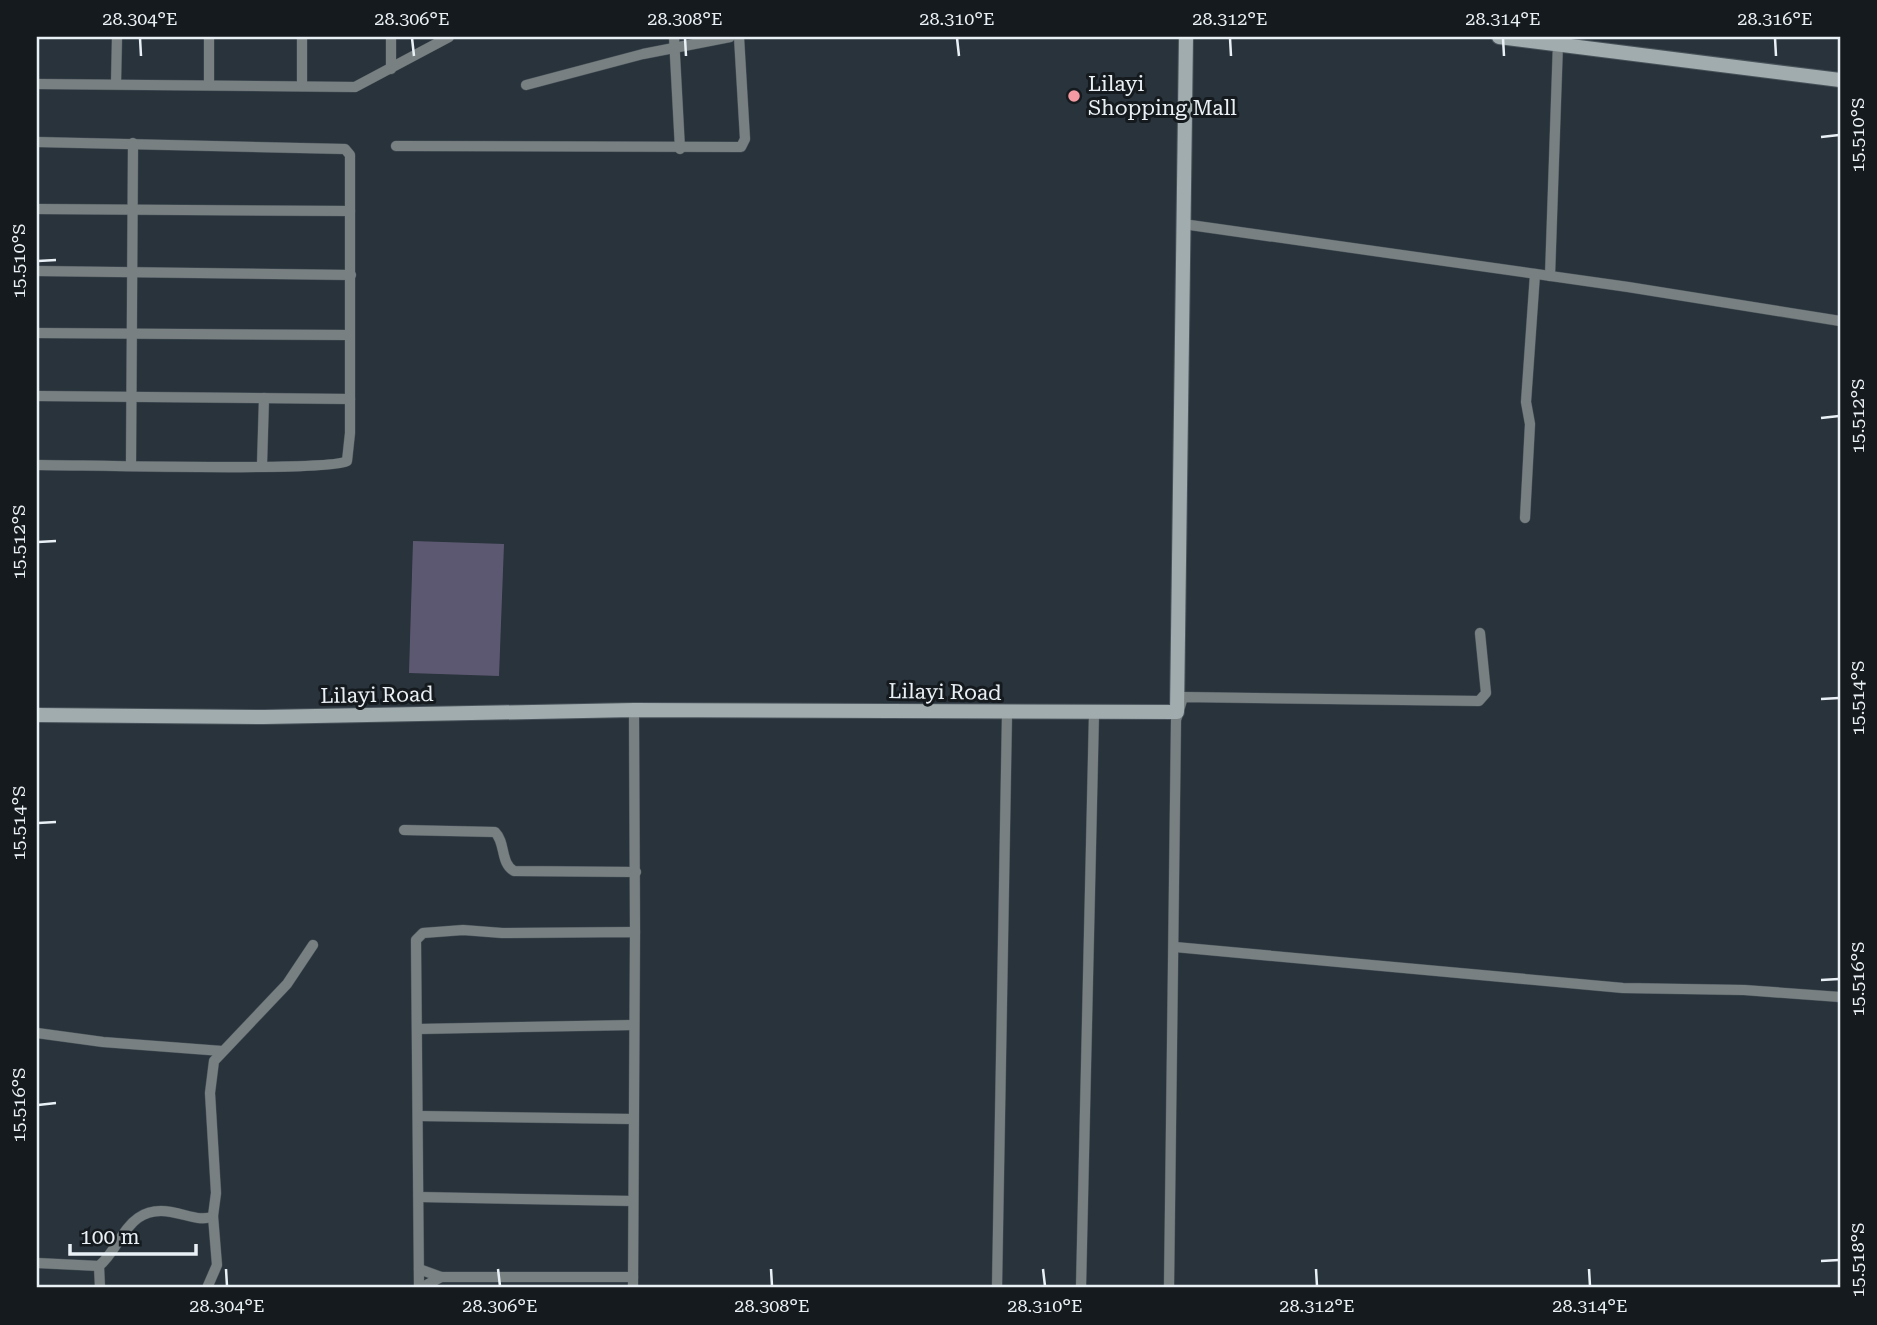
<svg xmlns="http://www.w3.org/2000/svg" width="1877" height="1325" font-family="'Roboto Serif',serif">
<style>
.green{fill:#5d5871}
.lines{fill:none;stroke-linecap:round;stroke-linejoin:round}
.street-casing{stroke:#475159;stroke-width:11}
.secondary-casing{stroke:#475159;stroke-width:16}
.street{stroke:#798082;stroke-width:10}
.secondary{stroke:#a1acaf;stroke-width:14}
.ticks{fill:none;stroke:#eaf1f6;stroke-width:2.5}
.poi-dot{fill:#f49aa2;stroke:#151a1e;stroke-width:2.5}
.labels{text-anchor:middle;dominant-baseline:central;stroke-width:6;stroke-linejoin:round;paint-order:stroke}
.poi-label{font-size:21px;fill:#eaf1f6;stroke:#151a1e;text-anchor:start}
.street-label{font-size:21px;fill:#eaf1f6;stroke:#151a1e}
.neatline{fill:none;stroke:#eaf1f6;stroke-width:2.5}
.ticks-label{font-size:18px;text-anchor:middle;fill:#eaf1f6}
</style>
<rect width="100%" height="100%" fill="#28333b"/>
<path class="green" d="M413 541 504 544 499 676 409 673Z"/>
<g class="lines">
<g class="street-casing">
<g id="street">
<path d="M302 37V86"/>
<path d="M674 37 680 149"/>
<path d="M391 69V37"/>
<path d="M37 84 355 87 449 37"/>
<path d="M116 84 117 37"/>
<path d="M209 85V37"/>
<path d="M526 85 643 54 730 37"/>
<path d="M37 142 345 149 350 155V433L347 461C330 472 77 465 37 465"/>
<path d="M396 146 741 147 745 139 739 37"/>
<path d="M37 209 350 211"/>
<path d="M1183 224 1628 287 1840 321"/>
<path d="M37 271 351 275"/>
<path d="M1550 276 1558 43"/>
<path d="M37 333 349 335"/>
<path d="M37 396 350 399"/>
<path d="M131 465 133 143"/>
<path d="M262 465 264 398"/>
<path d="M1525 518 1530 424 1526 402 1535 274"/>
<path d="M634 710 635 932"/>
<path d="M404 830 495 832C506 843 500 863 514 871L636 872"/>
<path d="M1175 947 1623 988 1744 990 1840 997"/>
<path d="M418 1029 634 1025"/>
<path d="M37 1033 103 1042 222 1051"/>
<path d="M418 1116 633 1119"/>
<path d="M419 1197 633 1201"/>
<path d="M37 1263 99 1266C115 1253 122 1229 138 1218 165 1199 195 1226 213 1216L216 1193 210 1093 214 1061 287 984 313 945"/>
<path d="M99 1266 100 1288"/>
<path d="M419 1269 441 1277 421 1288"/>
<path d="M441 1277H633"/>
<path d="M207 1288 217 1265 213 1216"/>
<path d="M419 1288 416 940 423 933 463 930 502 933 635 932 633 1288"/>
<path d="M997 1288 1007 714"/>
<path d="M1081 1288 1094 713"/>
<path d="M1169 1288 1176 720 1183 697 1479 701 1486 693 1480 633"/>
</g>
</g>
<g class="secondary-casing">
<g id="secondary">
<path d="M1499 37 1840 80"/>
<path d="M37 715 264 717 634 710 1177 712 1186 37"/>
</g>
</g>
<use href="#street" class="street"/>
<use href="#secondary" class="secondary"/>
</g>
<path class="ticks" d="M140 38 141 56M412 38 414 56M685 38 686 56M957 38 959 56M1230 38 1231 56M1503 38 1504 56M1775 38 1776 56M1821 137 1839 135M38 261 56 260M1821 418 1839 416M38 542 56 541M1821 699 1839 698M38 823 56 822M1821 980 1839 979M38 1105 56 1103M1821 1261 1839 1260M226 1269 227 1286M498 1269 500 1286M771 1269 772 1286M1043 1269 1045 1286M1316 1269 1317 1286M1589 1269 1590 1286"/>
<circle class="poi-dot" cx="1074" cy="96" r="7"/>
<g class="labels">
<g class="poi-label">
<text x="1088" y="84">Lilayi<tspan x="1088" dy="24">Shopping Mall</tspan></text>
</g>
<g class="street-label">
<text transform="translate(945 692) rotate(1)">Lilayi Road</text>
<text transform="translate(377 695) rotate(-1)">Lilayi Road</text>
</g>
</g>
<rect width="1877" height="1325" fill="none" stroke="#151a1e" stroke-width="77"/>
<path d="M70 1244v10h126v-10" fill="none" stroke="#eaf1f6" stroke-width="3.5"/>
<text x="80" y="1244" font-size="21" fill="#eaf1f6" stroke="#151a1e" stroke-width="5" paint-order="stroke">100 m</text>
<rect x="38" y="38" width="1801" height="1248" class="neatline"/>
<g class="ticks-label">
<text x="140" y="25">28.304°E</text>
<text x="412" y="25">28.306°E</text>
<text x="685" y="25">28.308°E</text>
<text x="957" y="25">28.310°E</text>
<text x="1230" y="25">28.312°E</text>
<text x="1503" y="25">28.314°E</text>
<text x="1775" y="25">28.316°E</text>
<text transform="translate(1858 135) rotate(-90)" y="6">15.510°S</text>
<text transform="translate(19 261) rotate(-90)" y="6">15.510°S</text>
<text transform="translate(1858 416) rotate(-90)" y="6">15.512°S</text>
<text transform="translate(19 542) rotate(-90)" y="6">15.512°S</text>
<text transform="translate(1858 698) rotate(-90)" y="6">15.514°S</text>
<text transform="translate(19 823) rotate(-90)" y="6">15.514°S</text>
<text transform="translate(1858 979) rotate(-90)" y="6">15.516°S</text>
<text transform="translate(19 1105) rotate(-90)" y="6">15.516°S</text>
<text transform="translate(1858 1260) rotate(-90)" y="6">15.518°S</text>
<text x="227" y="1312">28.304°E</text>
<text x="500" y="1312">28.306°E</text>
<text x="772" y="1312">28.308°E</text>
<text x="1045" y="1312">28.310°E</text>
<text x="1317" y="1312">28.312°E</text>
<text x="1590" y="1312">28.314°E</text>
</g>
</svg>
